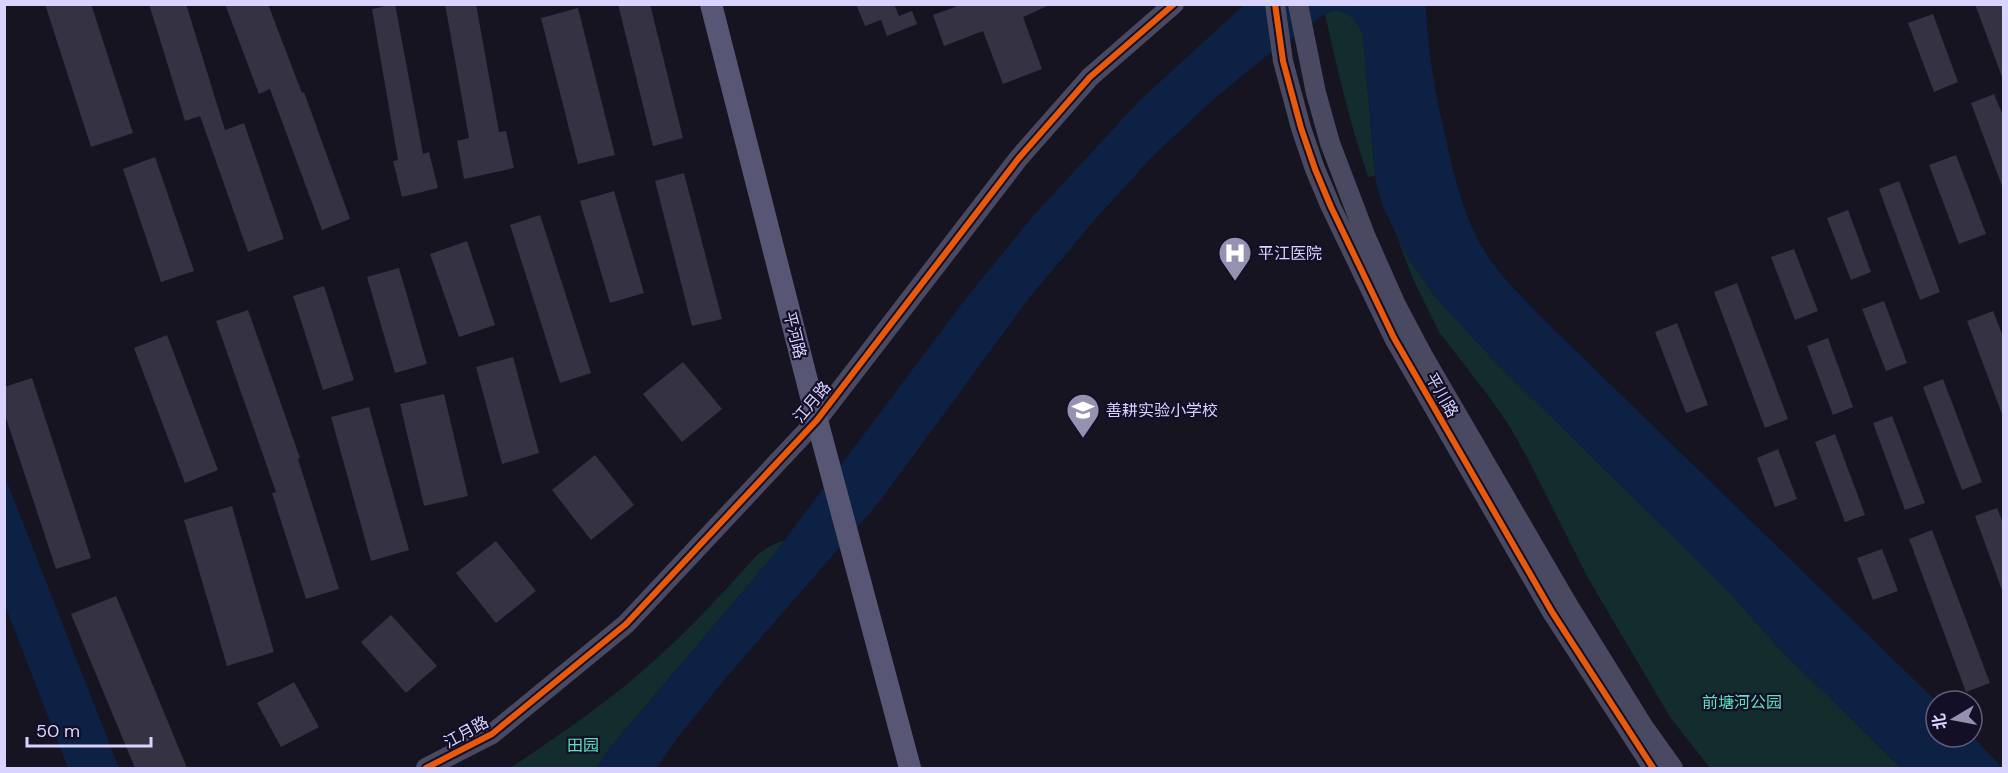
<svg xmlns="http://www.w3.org/2000/svg" width="2008" height="773" font-family="'DM Sans','Noto Sans SC',sans-serif">
<style>
.green{fill:#132c2d}
.water{fill:#0d2144}
.building{fill:#343243}
.lines{fill:none;stroke-linecap:round;stroke-linejoin:round}
.tertiary{stroke:#4a4962;stroke-width:20}
.secondary{stroke:#575674;stroke-width:22}
.cycleway-casing{stroke:#130f26;stroke-width:10}
.cycleway{stroke:#e8590c;stroke-width:6}
.labels{text-anchor:middle;dominant-baseline:central;stroke-width:4.5;stroke-linejoin:round;paint-order:stroke}
.poi-label{font-size:16px;fill:#d9d4ff;stroke:#130f26;text-anchor:start}
.street-label{font-size:16px;fill:#d9d4ff;stroke:#130f26}
.park-label{font-size:16px;fill:#5fe0c0;stroke:#130f26}
</style>
<rect width="100%" height="100%" fill="#161421"/>
<g class="green">
<path d="M1334 10C1350 12 1357 20 1363 35L1375 176 1368 177C1350 123 1337 69 1325 14Z"/>
<path d="M1395 231 1407 256 1434 295 1731 594 1779 648 1901 768H1710L1670 717 1588 578 1528 459 1510 427 1490 398 1439 332 1413 279Z"/>
<path d="M785 540 768 562 609 749 596 768H510C549 742 589 715 626 685 674 646 716 601 757 555L770 546Z"/>
</g>
<g class="water">
<path d="M1245 4 1426 5C1427 49 1435 92 1445 135 1454 175 1464 220 1487 255 1502 278 1522 297 1541 317L1936 701V737L1972 736 2003 768H1901L1779 648 1731 594 1495 362 1438 300 1421 277 1407 256 1384 209 1378 191 1375 176 1363 35C1357 20 1350 12 1334 10L1325 14 1265 57 1207 105 1152 157 1098 216 1029 298 880 501 724 680 675 741 657 768H596L609 749 768 562 967 297 1033 216 1139 101Z"/>
<path d="M4 477H5L119 768H68L5 605Z"/>
</g>
<g class="building">
<path d="M45 4H91L133 133 91 147Z"/>
<path d="M149 4H186L225 130 244 123 284 239 248 252 200 116 185 121Z"/>
<path d="M225 4H268L302 93 304 92 350 219 322 230 270 89 259 94Z"/>
<path d="M395 4 423 154 429 152 438 188 402 197 393 161 398 160 372 9Z"/>
<path d="M445 4H476L499 132 506 131 514 168 464 179 457 141 469 138Z"/>
<path d="M618 4H650L683 138 653 146Z"/>
<path d="M856 4H894L899 16 912 11 917 24 887 36 881 20 865 26Z"/>
<path d="M963 4H1052L1023 17 1042 69 1003 84 983 31 944 46 933 15Z"/>
<path d="M1975 4H2004V77H2002Z"/>
<path d="M578 8 615 155 578 164 541 18Z"/>
<path d="M1933 14 1958 82 1934 92 1908 23Z"/>
<path d="M1994 94 2004 118 2002 186 1971 103Z"/>
<path d="M1956 155 1986 234 1959 244 1929 165Z"/>
<path d="M155 157 194 271 161 282 123 169Z"/>
<path d="M684 173 722 319 692 326 655 181Z"/>
<path d="M1899 181 1940 292 1920 300 1879 189Z"/>
<path d="M614 191 644 293 610 303 580 201Z"/>
<path d="M1848 210 1871 272 1851 280 1827 218Z"/>
<path d="M540 215 591 373 560 383 510 225Z"/>
<path d="M467 241 495 325 459 337 430 254Z"/>
<path d="M1794 249 1818 311 1795 320 1771 257Z"/>
<path d="M399 268 427 364 395 373 367 277Z"/>
<path d="M1737 283 1788 419 1765 428 1714 292Z"/>
<path d="M324 286 354 380 323 390 293 296Z"/>
<path d="M1884 301 1907 363 1886 371 1862 309Z"/>
<path d="M248 310 300 458 298 459 339 589 306 599 272 493 276 492 216 321Z"/>
<path d="M1993 311 2004 339 2002 414 1967 321Z"/>
<path d="M1677 323 1708 405 1686 413 1655 332Z"/>
<path d="M167 335 218 470 185 483 134 348Z"/>
<path d="M1828 338 1853 407 1833 415 1807 346Z"/>
<path d="M513 357 539 453 502 464 476 367Z"/>
<path d="M683 362 722 409 682 442 643 394Z"/>
<path d="M32 378 91 558 56 569 4 412V387Z"/>
<path d="M1943 379 1982 482 1962 490 1923 387Z"/>
<path d="M444 394 468 496 424 506 400 404Z"/>
<path d="M369 407 409 550 371 561 331 417Z"/>
<path d="M1892 416 1925 503 1905 510 1873 423Z"/>
<path d="M1835 434 1865 515 1845 522 1815 442Z"/>
<path d="M1778 449 1797 499 1775 507 1757 458Z"/>
<path d="M595 455 634 505 591 540 552 490Z"/>
<path d="M232 506 274 652 227 666 184 520Z"/>
<path d="M1997 508 2004 525 2002 590 1975 516Z"/>
<path d="M1932 530 1990 683 1966 692 1909 539Z"/>
<path d="M496 541 536 591 496 623 456 573Z"/>
<path d="M1882 549 1898 591 1873 600 1857 558Z"/>
<path d="M116 596 187 768H135L71 614Z"/>
<path d="M391 615 437 666 406 693 361 642Z"/>
<path d="M294 682 319 727 281 747 257 703Z"/>
</g>
<g class="lines">
<g class="tertiary">
<path d="M1275 4 1283 61 1301 128 1315 169 1331 207 1394 338 1552 612 1653 768"/>
<path d="M1298 4 1316 93 1330 143 1365 235 1396 305 1423 356 1568 605 1643 726 1673 768"/>
<path d="M426 768 492 734 626 624 817 420 1018 159 1090 77 1174 4"/>
</g>
<path class="secondary" d="M711 4 817 420 910 768"/>
<g class="cycleway-casing">
<g id="cycleway">
<path d="M1275 4 1283 61 1301 128 1315 169 1331 207 1394 338 1552 612 1653 768"/>
<path d="M426 768 492 734 626 624 817 420 1018 159 1090 77 1174 4"/>
</g>
</g>
<use href="#cycleway" class="cycleway"/>
</g>
<defs>
<g id="hospital-pin" transform="scale(1.725)"><path d="M0 17L-7.5 6A9.5 9.5 0 1 1 7.5 6Z" fill="#9591b1" stroke="#130f26"/><path d="M-5-5h3v3.5h4V-5h3V5h-3V1.5h-4V5h-3Z" fill="#fff"/></g>
<g id="school-pin" transform="scale(1.725)"><path d="M0 17L-7.5 6A9.5 9.5 0 1 1 7.5 6Z" fill="#9591b1" stroke="#130f26"/><path d="M0-5L7-2L0 1L-7-2ZM-4 1L0 2.5L4 1V4Q0 6-4 4Z" fill="#fff"/></g>
</defs>
<g fill-rule="evenodd">
<use href="#hospital-pin" x="1235" y="253"/>
<use href="#school-pin" x="1083" y="410"/>
</g>
<g class="labels">
<g class="poi-label">
<text x="1258" y="253">平江医院</text>
<text x="1106" y="410">善耕实验小学校</text>
</g>
<g class="street-label">
<text transform="translate(795 335) rotate(76)">平河路</text>
<text transform="translate(1442 395) rotate(60)">平川路</text>
<text transform="translate(812 402) rotate(-50)">江月路</text>
<text transform="translate(466 732) rotate(-29)">江月路</text>
</g>
<g class="park-label">
<text x="1742" y="702">前塘河公园</text>
<text x="583" y="745">田园</text>
</g>
</g>
<rect width="2008" height="773" fill="none" stroke="#d9d4ff" stroke-width="12"/>
<g transform="translate(1954 719) rotate(260)"><circle r="28" fill="#130f26" stroke="#625e7d" stroke-width="1.5"/>
<path d="M0-4.5L10 22L0 15L-10 22Z" fill="#9591b1"/>
<text y="-9" font-size="16" font-weight="bold" text-anchor="middle" fill="#d9d4ff">北</text>
</g>
<path d="M27 737v9h124v-9" fill="none" stroke="#d9d4ff" stroke-width="3"/>
<text x="36" y="737" font-size="18" fill="#d9d4ff" stroke="#130f26" stroke-width="4.5" paint-order="stroke">50 m</text>
</svg>
